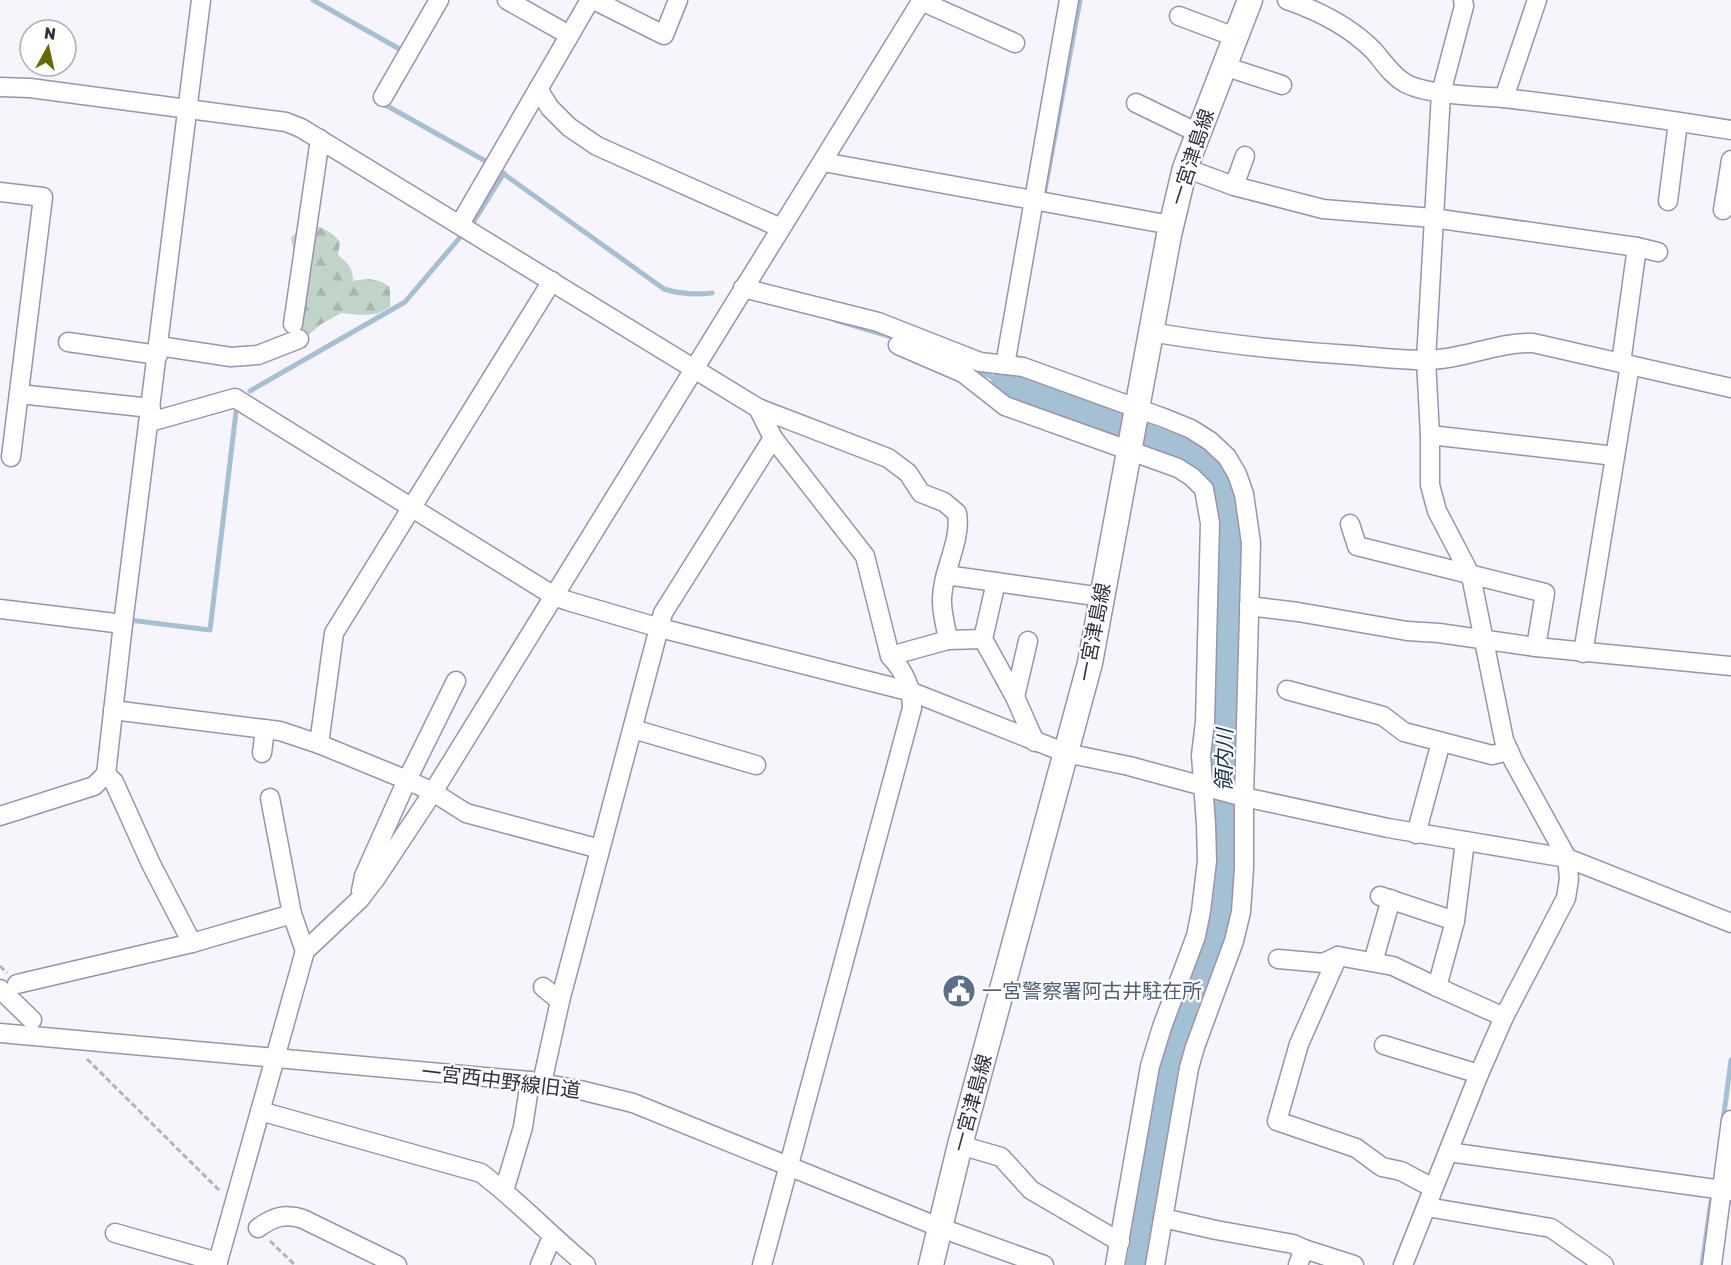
<svg xmlns="http://www.w3.org/2000/svg" width="1731" height="1265" font-family="Rubik,'Noto Sans JP',sans-serif">
<style>
.forest{fill:url(#forest-firs)}
.lines{fill:none;stroke-linecap:round;stroke-linejoin:round}
.stream{stroke:#a4c0d3;stroke-width:5}
.river{stroke:#a4c0d3;stroke-width:30}
.minor-casing{stroke:#9b91b2;stroke-width:21}
.major-casing{stroke:#9b91b2;stroke-width:27}
.path{stroke:#b6b3bd;stroke-width:3;stroke-dasharray:6 3;stroke-linecap:butt}
.minor{stroke:#fff;stroke-width:18}
.major{stroke:#fff;stroke-width:24}
.labels{text-anchor:middle;dominant-baseline:central;stroke-width:4.5;stroke-linejoin:round;paint-order:stroke}
.street-label{font-size:20px;fill:#332f3d;stroke:#fff}
.service-label{font-size:20px;fill:#4e5e75;stroke:#fff;text-anchor:start}
.water-label{font-size:21px;font-style:italic;fill:#0e3449;stroke:#fff}
</style>
<defs>
<pattern id="forest-firs" width="22" height="20" patternUnits="userSpaceOnUse" patternTransform="scale(1.5)"><rect width="22" height="20" fill="#c0d5c7"/><path d="M5 1l3.5 6h-7zM16 11l3.5 6h-7z" fill="#a5b7ac"/></pattern>
</defs>
<rect width="100%" height="100%" fill="#f7f5fc"/>
<path class="forest" d="M302 225C319 225 329 229 340 242L338 255C348 263 353 268 353 281 368 278 378 278 390 287V307L377 314 361 315 341 313 320 325 306 337 289 332 295 257 291 238Z"/>
<g class="lines">
<g class="stream">
<path d="M313 0 403 51 402 54"/>
<path d="M382 103 489 163"/>
<path d="M501 172 664 289C680 294 694 295 712 293"/>
<path d="M1044 195 1080 0"/>
<path d="M471 226 504 173"/>
<path d="M835 320 892 337"/>
<path d="M967 367 1006 383 1009 369"/>
<path d="M250 391 405 302 462 235"/>
<path d="M129 620 210 630 236 412"/>
<path d="M1723 1121 1731 1060"/>
<path d="M1702 1265 1711 1201"/>
</g>
<path class="river" d="M1006 383 1195 458C1220 483 1225 494 1230 528L1221 912 1200 976 1170 1052 1141 1220 1144 1247 1141 1265"/>
<g class="minor-casing">
<g id="minor">
<path d="M507 0 569 35"/>
<path d="M594 0 664 35 678 0"/>
<path d="M1287 0C1319 11 1349 26 1373 50 1383 61 1391 75 1405 83 1426 95 1478 96 1504 98 1580 107 1655 118 1731 130"/>
<path d="M921 1 1015 43"/>
<path d="M1179 16 1235 37"/>
<path d="M1224 66 1282 85"/>
<path d="M0 87 30 88 286 122 301 128 758 408 773 438 663 613 560 1001 542 1083"/>
<path d="M538 89 550 108 569 127 597 146 781 228"/>
<path d="M383 97 439 0"/>
<path d="M1504 98 1537 0"/>
<path d="M1136 103 1198 133"/>
<path d="M823 162 1171 225"/>
<path d="M1185 168 1234 186 1323 209 1433 218 1637 247 1658 252"/>
<path d="M1234 186 1245 156"/>
<path d="M0 192 43 197 11 457"/>
<path d="M1668 201 1678 122"/>
<path d="M1723 210 1731 160"/>
<path d="M460 224 590 0"/>
<path d="M743 288 878 322 980 362 1023 367 1164 418 1191 429 1210 441 1227 457 1237 474 1244 494 1251 543 1244 797V868L1241 912 1234 941 1195 1047 1189 1068 1155 1265"/>
<path d="M293 324 320 139"/>
<path d="M1150 332C1217 343 1284 351 1351 355 1376 357 1400 360 1425 360 1462 360 1496 342 1533 343L1731 388"/>
<path d="M68 342 158 355"/>
<path d="M898 345 963 373 1005 406 1178 468 1192 477 1204 489 1210 523 1205 722 1201 755 1206 824 1207 861 1201 911 1196 936 1162 1027 1150 1066 1115 1265"/>
<path d="M159 346 231 357 258 355 299 339"/>
<path d="M1621 363 1637 247"/>
<path d="M1005 365 1069 0"/>
<path d="M19 394 151 408"/>
<path d="M758 408 888 458 908 473 921 493 944 502 957 513C962 542 941 572 942 602 942 614 946 627 948 640"/>
<path d="M150 422 235 398 554 596 568 601 660 628 912 692 1066 753 1129 766 1244 797 1388 828 1567 858 1731 923"/>
<path d="M1430 435 1615 456"/>
<path d="M1350 524 1357 546 1545 593 1536 647"/>
<path d="M946 575 1102 597"/>
<path d="M996 582 983 639 1015 697 1035 742"/>
<path d="M1249 606 1298 612 1407 631 1439 633 1536 647 1731 666"/>
<path d="M0 609 123 624"/>
<path d="M1583 653 1630 365"/>
<path d="M890 656 948 640 983 639"/>
<path d="M1287 690 1383 716 1404 732 1492 755 1509 751"/>
<path d="M1015 697 1028 641"/>
<path d="M113 710 280 731 319 744 407 780 433 792 466 813 600 849"/>
<path d="M633 729 756 765"/>
<path d="M319 744 334 633 552 281"/>
<path d="M262 753 265 729"/>
<path d="M106 774 114 782 151 864 192 943"/>
<path d="M270 798 292 914 305 951"/>
<path d="M0 816 94 786 106 774 123 624 201 0"/>
<path d="M1416 834 1441 742"/>
<path d="M361 891 364 876 407 780 456 681"/>
<path d="M1380 896 1455 921"/>
<path d="M1278 959 1323 963 1338 956"/>
<path d="M1373 962 1391 899"/>
<path d="M17 984 192 943 292 914"/>
<path d="M543 987 560 1001"/>
<path d="M1437 987 1455 921 1465 841"/>
<path d="M0 989 32 1020"/>
<path d="M0 1033 530 1081 580 1090 633 1103 941 1228 1044 1265"/>
<path d="M1384 1045 1479 1074"/>
<path d="M260 1111 481 1173C518 1201 550 1235 586 1265"/>
<path d="M960 1145 1001 1157 1031 1190 1120 1242"/>
<path d="M1448 1152 1731 1191"/>
<path d="M1433 1188 1401 1171 1382 1167 1356 1148 1277 1121 1299 1044 1338 956 1393 966 1437 987 1504 1017"/>
<path d="M504 1191 523 1127 530 1081"/>
<path d="M1427 1207 1551 1228 1604 1265"/>
<path d="M1163 1218 1216 1230 1293 1244 1304 1249"/>
<path d="M258 1228C273 1217 285 1213 303 1219L397 1265"/>
<path d="M115 1233 218 1262"/>
<path d="M217 1265 305 951 360 899 376 878 433 792 922 0"/>
<path d="M540 1265 552 1237"/>
<path d="M762 1265 912 708C912 687 904 671 890 656L865 556 773 438"/>
<path d="M1298 1265 1304 1249 1354 1265"/>
<path d="M1403 1265 1479 1074 1504 1017 1566 898 1569 879 1567 858 1514 762 1504 740 1471 576 1437 511 1430 485V435L1426 360 1441 93 1464 6 1463 0"/>
<path d="M1712 1265 1731 1120"/>
</g>
</g>
<g class="major-casing">
<path id="major" d="M931 1265 960 1145 1090 663 1169 235 1185 168 1250 0"/>
</g>
<g class="path">
<path d="M0 966 7 973"/>
<path d="M87 1059 221 1192"/>
<path d="M270 1241 295 1265"/>
</g>
<use href="#minor" class="minor"/>
<use href="#major" class="major"/>
</g>
<defs>
<g id="civic-disc" transform="scale(1.725)"><circle r="9.5" fill="#5c6f8a" stroke="#fff"/><path d="M-.6-6.5H3V-4.5H.6V-3L4-1V1h2V6H-6V1h2V-1L-.6-3ZM-1.2 2.5V6h2.4V2.5Z" fill="#fff"/></g>
</defs>
<g fill-rule="evenodd">
<use href="#civic-disc" x="959" y="991"/>
</g>
<g class="labels">
<g class="street-label">
<text transform="translate(1192 157) rotate(-72)">一宮津島線</text>
<text transform="translate(1094 632) rotate(-79)">一宮津島線</text>
<text transform="translate(501 1081) rotate(7)">一宮西中野線旧道</text>
<text transform="translate(972 1103) rotate(-75)">一宮津島線</text>
</g>
<g class="service-label">
<text x="982" y="991">一宮警察署阿古井駐在所</text>
</g>
<g class="water-label">
<text transform="translate(1224 760) rotate(-89)">領内川</text>
</g>
</g>
<g transform="translate(48 48) rotate(8)"><circle r="28" fill="#ffffff" stroke="#adacb1" stroke-width="1.5"/>
<path d="M0-4.5L10 22L0 15L-10 22Z" fill="#686905"/>
<text y="-9" font-size="16" font-weight="bold" text-anchor="middle" fill="#332f3d">N</text>
</g>
</svg>
